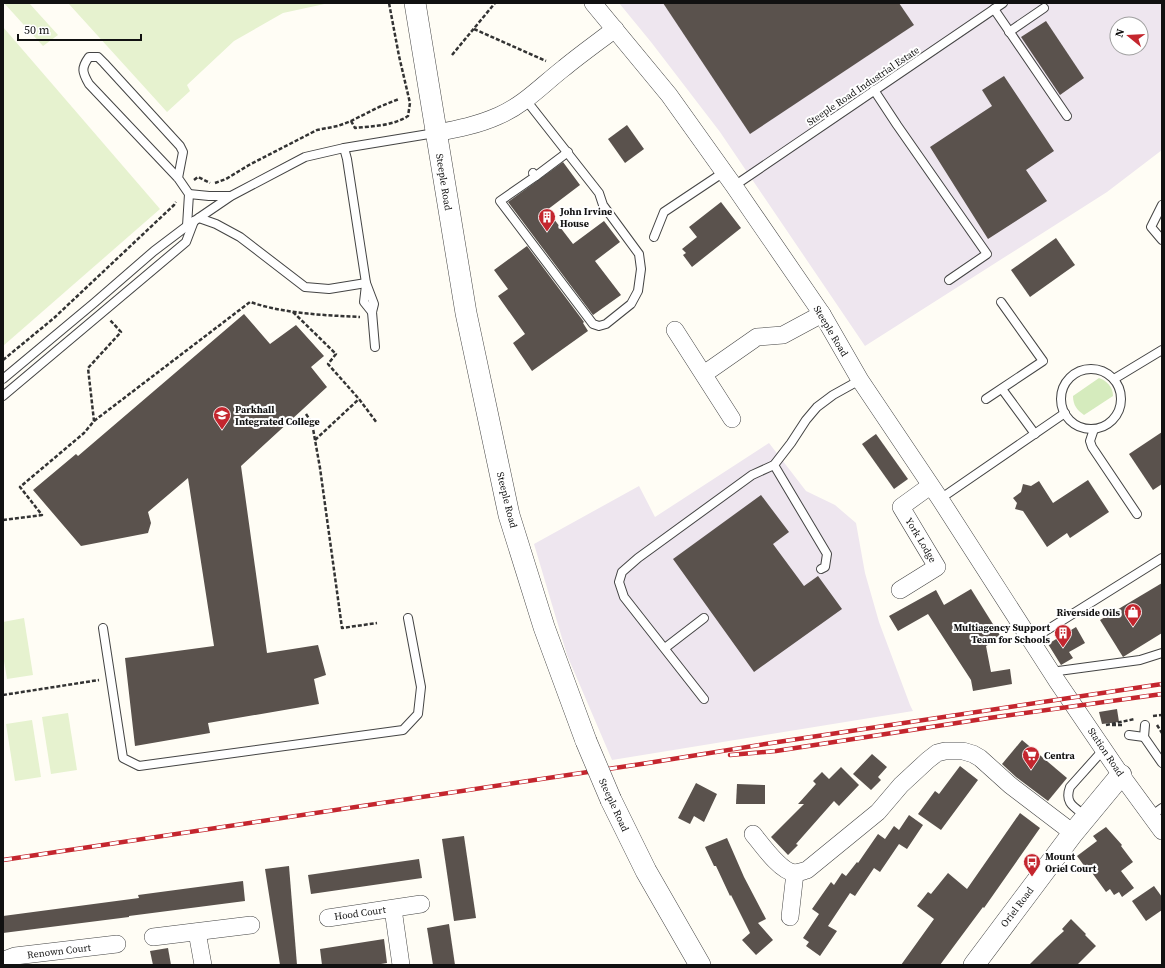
<svg xmlns="http://www.w3.org/2000/svg" width="1165" height="968" font-family="'Source Serif 4',serif">
<style>
.industrial{fill:#eee6ef;fill-rule:evenodd}
.green{fill:#d5ebbd}
.pitch{fill:#e6f2cf}
.building{fill:#5a524d}
.lines{fill:none;stroke-linecap:round;stroke-linejoin:round}
.service-casing{stroke:#444;stroke-width:10}
.minor-casing{stroke:#444;stroke-width:18}
.tertiary-casing{stroke:#444;stroke-width:22}
.path{stroke:#333;stroke-width:2.5;stroke-dasharray:4 2;stroke-linecap:butt}
.service{stroke:#fff;stroke-width:8}
.minor{stroke:#fff;stroke-width:17}
.tertiary{stroke:#fff;stroke-width:21}
.rail-casing{stroke:#c4262e;stroke-width:4.5}
.rail{stroke:#fff;stroke-width:3;stroke-dasharray:9;stroke-linecap:butt}
.tertiary-bridge-casing{stroke:#444;stroke-width:22;stroke-linecap:butt}
.tertiary-bridge{stroke:#fff;stroke-width:21}
.labels{text-anchor:middle;dominant-baseline:central;stroke-width:4;stroke-linejoin:round;paint-order:stroke}
.street-label{font-size:10px;fill:#111;stroke:#fff}
.poi-label{font-size:10px;font-weight:bold;fill:#111;stroke:#fff;text-anchor:start}
</style>
<rect width="100%" height="100%" fill="#fffdf5"/>
<g class="industrial">
<path d="M619 3H1162V150L1107 192 865 346 720 132 651 42ZM1117 24H1141V48H1117Z"/>
<path d="M769 443 806 491 835 505 856 523 865 573 879 622 910 705 913 711 612 760 567 655 534 544 639 486 655 517Z"/>
</g>
<path class="green" d="M1099 378C1107 381 1113 387 1113 396L1084 415C1077 410 1073 405 1073 396Z"/>
<g class="pitch">
<path d="M4 3H29L58 35 43 46Z"/>
<path d="M68 3H329L283 13 234 41 187 85 190 91 167 112Z"/>
<path d="M3 27 160 209 3 346Z"/>
<path d="M24 618 33 675 7 679 3 655V622Z"/>
<path d="M68 713 77 770 51 774 42 717Z"/>
<path d="M32 720 41 777 15 781 6 724Z"/>
</g>
<g class="building">
<path d="M663 3H899L914 25 750 134Z"/>
<path d="M1046 21 1084 78 1060 95 1021 37Z"/>
<path d="M1004 76 1054 151 1026 170 1047 201 988 239 930 147 992 106 982 90Z"/>
<path d="M627 125 644 149 625 163 608 139Z"/>
<path d="M563 162 580 185 547 210 573 244 604 221 620 242 595 261 621 295 593 315 508 202Z"/>
<path d="M721 202 741 228 692 267 683 255 686 253 682 249 697 237 689 227Z"/>
<path d="M1056 238 1075 265 1030 297 1011 270Z"/>
<path d="M527 246 584 322 583 323 588 331 532 371 513 343 525 334 498 296 508 289 494 270Z"/>
<path d="M244 314 270 344 296 325 324 356 311 367 327 387 241 466 267 653 318 645 326 675 314 679 319 704 208 723 210 733 135 746 125 658 214 646 188 478 148 512 151 523 148 533 81 546 33 490 76 454 78 456Z"/>
<path d="M1162 432V484L1153 490 1129 454Z"/>
<path d="M876 434 908 479 894 489 862 444Z"/>
<path d="M1088 480 1109 512 1070 538 1067 533 1047 547 1023 511 1015 509 1017 503 1013 498 1021 492 1023 484 1031 486 1039 481 1053 503Z"/>
<path d="M761 495 789 532 773 544 804 586 818 576 842 609 754 672 673 559Z"/>
<path d="M1162 583V633L1123 657 1100 620Z"/>
<path d="M971 589 1001 637 986 646 991 672 1010 669 1012 684 973 691 971 680 928 614 898 631 889 616 936 590 944 605Z"/>
<path d="M1076 627 1085 643 1069 652 1073 658 1061 665 1048 644Z"/>
<path d="M1117 709 1119 722 1102 724 1099 712Z"/>
<path d="M1022 740 1067 778 1048 801 1016 777 1002 764Z"/>
<path d="M872 754 887 767 878 777 881 780 871 790 853 774Z"/>
<path d="M960 766 978 780 941 830 918 814 935 791 939 794Z"/>
<path d="M841 767 859 785 839 806 834 801 796 844 798 845 788 855 771 837 804 804H798L816 784 813 781 822 772 829 779Z"/>
<path d="M696 783 717 794 704 822 694 816 690 824 678 818Z"/>
<path d="M737 784 765 785V804H736Z"/>
<path d="M1020 813 1040 828 984 908 983 907 954 946 940 965H901L934 919 917 906 928 892 931 894 948 873 967 889Z"/>
<path d="M909 815 923 825 907 849 899 844 880 872 874 868 855 896 850 893 828 926 837 931 820 956 806 946 809 942 803 938 819 914 812 909 831 882 834 885 842 873 846 876 857 862 858 863 878 834 885 839 894 826 899 830Z"/>
<path d="M1106 827 1122 845 1121 846 1133 862 1121 871 1134 888 1122 897 1119 892 1114 895 1110 889 1106 892 1090 870 1088 871 1077 856 1097 841 1093 836Z"/>
<path d="M464 836 476 918 454 921 442 839Z"/>
<path d="M727 838 744 877 766 919 758 923 773 940 756 955 742 940 750 933 731 895 730 896 716 866H714L705 847Z"/>
<path d="M419 859 422 878 311 894 308 875Z"/>
<path d="M289 866 297 965H280L265 869Z"/>
<path d="M243 881 245 901 129 916V917L3 933V916L139 898 138 895Z"/>
<path d="M1154 886 1162 897V910L1146 921 1132 901Z"/>
<path d="M1071 919 1086 934 1085 935 1096 946 1077 965H1029L1055 939 1064 931 1062 929Z"/>
<path d="M449 924 455 965H433L427 928Z"/>
<path d="M384 939 387 963 375 965H322L320 949Z"/>
<path d="M168 948 171 965H153L150 951Z"/>
</g>
<g class="lines">
<g class="service-casing">
<g id="service">
<path d="M994 9 1067 116"/>
<path d="M1009 32 1044 8"/>
<path d="M874 90 897 125 987 254 949 280"/>
<path d="M526 100 599 193 603 205 639 254 641 269 638 291 631 304 606 324 599 326 593 324 500 201 536 176"/>
<path d="M344 148 347 159 366 283 374 304 372 312 375 347"/>
<path d="M533 173 536 176 568 152"/>
<path d="M178 178 183 152 180 146 104 63 98 57H89C81 68 82 72 89 84L178 178 189 194 187 226"/>
<path d="M734 186 1003 3"/>
<path d="M189 194 209 196H230"/>
<path d="M1162 205 1151 227 1162 240"/>
<path d="M199 218 216 224 240 237 305 287 329 289 366 283"/>
<path d="M654 237 664 212 724 172"/>
<path d="M366 285 364 302 372 312"/>
<circle cx="1091" cy="399" r="30"/>
<path d="M3 379 94 303 154 251 187 226 231 196 305 157 344 148 435 133"/>
<path d="M1114 379 1162 350"/>
<path d="M1002 389 1035 434"/>
<path d="M3 396 186 242 194 221"/>
<path d="M986 399 1043 361 1001 302"/>
<path d="M1094 429 1090 441 1092 447 1137 514"/>
<path d="M774 465 827 554 825 567 821 569"/>
<path d="M940 499 1065 413"/>
<path d="M103 628 123 758 139 766 403 730 418 714 421 687 408 618"/>
<path d="M1031 640 1162 558"/>
<path d="M665 648 704 618"/>
<path d="M1051 672 1140 660 1162 653"/>
<path d="M704 699 624 597 619 582 622 572 638 558 752 475 774 465 791 443 806 420 817 407 833 395 860 380"/>
<path d="M1145 725 1144 737 1162 763"/>
<path d="M1129 735 1144 737"/>
<path d="M1086 816C1074 807 1064 803 1070 787L1104 749"/>
<path d="M1151 816 1162 808"/>
</g>
</g>
<g class="minor-casing">
<g id="minor">
<path d="M593 3 669 95 734 186 822 314 860 380 940 499 1057 681 1121 775 1162 831"/>
<path d="M436 133C457 129 478 125 498 116 524 105 542 85 564 68 581 54 598 42 615 29"/>
<path d="M675 330 732 419"/>
<path d="M704 374 757 337 783 335 822 314"/>
<path d="M900 590 937 567 901 507 930 486"/>
<path d="M753 834C762 845 780 871 794 873 799 873 803 871 807 870L878 812 901 785 928 760 937 753 945 751H963L973 754 980 758 1010 785 1073 833"/>
<path d="M393 909 401 965"/>
<path d="M790 917 795 873"/>
<path d="M328 918 421 904"/>
<path d="M197 932 203 965"/>
<path d="M153 937 251 925"/>
<path d="M3 961 7 959 15 956 117 944"/>
</g>
</g>
<g class="tertiary-casing">
<g id="tertiary">
<path d="M415 3 466 313 509 515 544 627 586 741"/>
<path d="M611 800 646 871 700 965"/>
<path d="M974 965 1073 833 1121 775"/>
</g>
</g>
<g class="path">
<path d="M474 29 546 61"/>
<path d="M452 55 495 3"/>
<path d="M351 121 355 128C372 126 393 126 408 116L410 103 399 56 389 3"/>
<path d="M194 180 198 177 210 183"/>
<path d="M215 183 226 179 249 165 317 130 338 126 351 121 379 107 399 99"/>
<path d="M293 312 336 354 328 364 359 399 377 423"/>
<path d="M3 360 54 318 174 205 176 202"/>
<path d="M306 414 312 423 320 468 342 628 377 623"/>
<path d="M94 421 250 302C286 314 323 315 360 317"/>
<path d="M315 440 359 399"/>
<path d="M3 520 42 515 20 487 84 433 94 421 88 368 121 332 110 320"/>
<path d="M3 695 99 680"/>
<path d="M1153 716 1162 715"/>
<path d="M1106 725 1135 719"/>
<path d="M1112 725H1122"/>
<path d="M1157 725 1162 733"/>
</g>
<use href="#service" class="service"/>
<use href="#minor" class="minor"/>
<use href="#tertiary" class="tertiary"/>
<g class="rail-casing">
<g id="rail">
<path d="M730 755 776 751 989 718 1162 694"/>
<path d="M3 860 648 763 778 742 1162 684"/>
</g>
</g>
<use href="#rail" class="rail"/>
<g class="tertiary-bridge-casing">
<path id="tertiary-bridge" d="M586 741 611 800"/>
</g>
<use href="#tertiary-bridge" class="tertiary-bridge"/>
</g>
<defs>
<g id="building-pin" transform="scale(0.9)"><path d="M0 17L-7.5 6A9.5 9.5 0 1 1 7.5 6Z" fill="#c4262e" stroke="#fff"/><path d="M-4-6H4V6H1V3H-1V6H-4ZM-2.5-4.3h1.7v1.8h-1.7ZM.8-4.3h1.7v1.8H.8ZM-2.5-1h1.7V.8h-1.7ZM.8-1h1.7V.8H.8Z" fill="#fff"/></g>
<g id="school-pin" transform="scale(0.9)"><path d="M0 17L-7.5 6A9.5 9.5 0 1 1 7.5 6Z" fill="#c4262e" stroke="#fff"/><path d="M0-5L7-2L0 1L-7-2ZM-4 1L0 2.5L4 1V4Q0 6-4 4Z" fill="#fff"/></g>
<g id="shop-pin" transform="scale(0.9)"><path d="M0 17L-7.5 6A9.5 9.5 0 1 1 7.5 6Z" fill="#c4262e" stroke="#fff"/><path d="M-5-2.5h2.3a2.7 3.5 0 0 1 5.4 0H5L5.5 6h-11ZM-1.5-2.5h3a1.5 2.3 0 0 0-3 0Z" fill="#fff"/></g>
<g id="supermarket-pin" transform="scale(0.9)"><path d="M0 17L-7.5 6A9.5 9.5 0 1 1 7.5 6Z" fill="#c4262e" stroke="#fff"/><path d="M-6-5.5h2.5l.6 2H6L4.5 2H-2.5L-4.4-4H-6ZM-1.5 3.2a1.3 1.3 0 1 0 .1 0ZM3 3.2a1.3 1.3 0 1 0 .1 0Z" fill="#fff"/></g>
<g id="bus-pin" transform="scale(0.9)"><path d="M0 17L-7.5 6A9.5 9.5 0 1 1 7.5 6Z" fill="#c4262e" stroke="#fff"/><path d="M-5-6H5V4H4V6H2V4H-2V6H-4V4H-5ZM-3.5-4V0h7V-4ZM-3.5 1.2v1.5H-2V1.2ZM2 1.2v1.5H3.5V1.2Z" fill="#fff"/></g>
</defs>
<g fill-rule="evenodd">
<use href="#building-pin" x="547" y="217"/>
<use href="#school-pin" x="222" y="415"/>
<use href="#shop-pin" x="1133" y="612"/>
<use href="#building-pin" x="1063" y="633"/>
<use href="#supermarket-pin" x="1031" y="755"/>
<use href="#bus-pin" x="1032" y="862"/>
</g>
<g class="labels">
<g class="street-label">
<text transform="translate(863 86) rotate(-34)">Steeple Road Industrial Estate</text>
<text transform="translate(444 182) rotate(81)">Steeple Road</text>
<text transform="translate(831 331) rotate(59)">Steeple Road</text>
<text transform="translate(507 500) rotate(76)">Steeple Road</text>
<text transform="translate(921 540) rotate(59)">York Lodge</text>
<text transform="translate(1106 752) rotate(56)">Station Road</text>
<text transform="translate(614 805) rotate(65)">Steeple Road</text>
<text transform="translate(1017 907) rotate(-53)">Oriel Road</text>
<text transform="translate(360 913) rotate(-8)">Hood Court</text>
<text transform="translate(59 951) rotate(-7)">Renown Court</text>
</g>
<g class="poi-label">
<text x="560" y="211">John Irvine<tspan x="560" dy="12">House</tspan></text>
<text x="235" y="409">Parkhall<tspan x="235" dy="12">Integrated College</tspan></text>
<text x="1120" y="612" text-anchor="end">Riverside Oils</text>
<text x="1050" y="627" text-anchor="end">Multiagency Support<tspan x="1050" dy="12">Team for Schools</tspan></text>
<text x="1044" y="755">Centra</text>
<text x="1045" y="856">Mount<tspan x="1045" dy="12">Oriel Court</tspan></text>
</g>
</g>
<rect width="1165" height="968" fill="none" stroke="#111111" stroke-width="8"/>
<g transform="translate(1129 36) rotate(288)"><circle r="19" fill="#ffffff" stroke="#a0a0a0"/>
<path d="M0-3L7 15L0 10L-7 15Z" fill="#c4262e"/>
<text y="-6" font-size="11" font-weight="bold" text-anchor="middle" fill="#111111">N</text>
</g>
<path d="M18 34v6h123v-6" fill="none" stroke="#111111" stroke-width="2"/>
<text x="24" y="34" font-size="12" fill="#111111" stroke="#ffffff" stroke-width="3" paint-order="stroke">50 m</text>
</svg>
